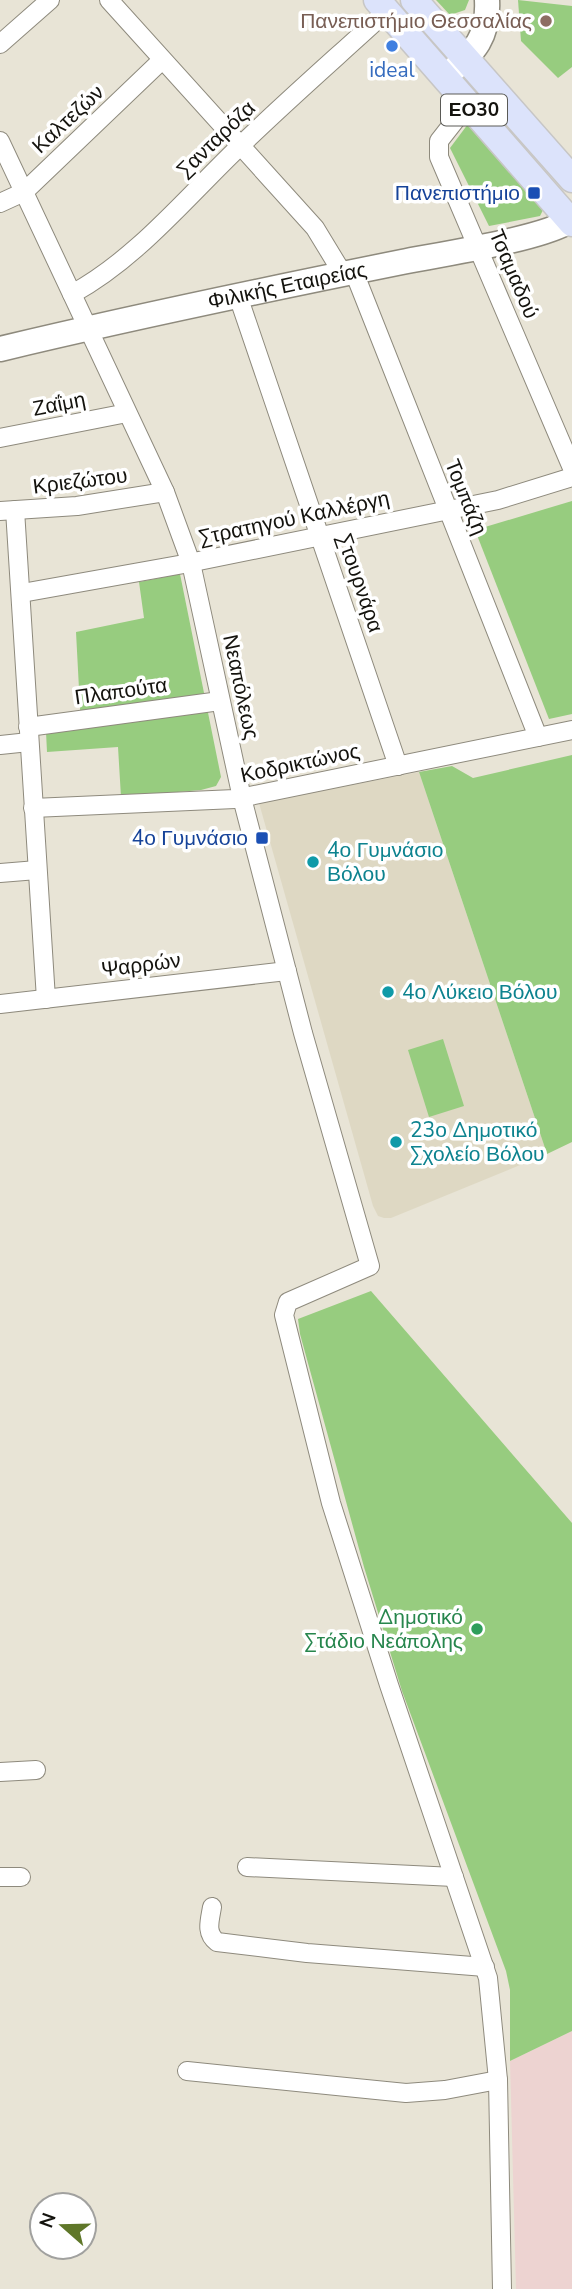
<svg xmlns="http://www.w3.org/2000/svg" width="572" height="2289" font-family="'Nunito Sans',sans-serif">
<style>
.built{fill:#ded8c3}
.industrial{fill:#edd3d1}
.green{fill:#97cc7f}
.lines{fill:none;stroke-linecap:round;stroke-linejoin:round}
.street-casing{stroke:#8e8a7d;stroke-width:20}
.secondary-casing{stroke:#8e8a7d;stroke-width:27}
.primary-casing{stroke:#c7c6c5;stroke-width:29}
.street{stroke:#fff;stroke-width:18}
.secondary{stroke:#fff;stroke-width:24}
.primary{stroke:#dce3fb;stroke-width:26}
.education-dot{fill:#8d6e63;stroke:#fff;stroke-width:2.5}
.shop-dot{fill:#3f7fe0;stroke:#fff;stroke-width:2.5}
.transit-dot{fill:#1a4fb4;stroke:#fff;stroke-width:2.5}
.culture-dot{fill:#0f9aa8;stroke:#fff;stroke-width:2.5}
.leisure-dot{fill:#2e9e5b;stroke:#fff;stroke-width:2.5}
.labels{text-anchor:middle;dominant-baseline:central;stroke-width:7;stroke-linejoin:round;paint-order:stroke}
.shield{fill:#fff;stroke:#5a5a56;stroke-width:2}
.shield-label{font-size:19px;font-weight:bold;fill:#14130e}
.education-label{font-size:21px;fill:#785e54;stroke:#fff;text-anchor:end}
.shop-label{font-size:21px;fill:#366cbe;stroke:#fff}
.street-label{font-size:21px;fill:#14130e;stroke:#fff}
.transit-label{font-size:21px;fill:#164399;stroke:#fff;text-anchor:end}
.culture-label{font-size:21px;fill:#0d838f;stroke:#fff;text-anchor:start}
.leisure-label{font-size:21px;fill:#27864d;stroke:#fff;text-anchor:end}
</style>
<rect width="100%" height="100%" fill="#e8e4d6"/>
<path class="built" d="M419 772 547 1154 391 1218H384L378 1216 373 1206 259 803Z"/>
<path class="industrial" d="M572 2031V2289H516L510 2061Z"/>
<g class="green">
<path d="M436 0H469L465 10 450 15Z"/>
<path d="M518 0 572 6V67L558 78 521 41Z"/>
<path d="M468 124 543 210 540 216 489 226 450 148Z"/>
<path d="M572 501V714L549 719 475 530Z"/>
<path d="M180 574 221 777 216 786 201 790 121 797 118 747 47 752 46 732 81 727 76 632 144 618 139 582Z"/>
<path d="M572 755V1142L547 1154 419 772 452 766 473 778Z"/>
<path d="M443 1039 464 1106 429 1117 408 1050Z"/>
<path d="M371 1291 572 1523V2031L510 2061V1990L506 1971 402 1691 364 1567 300 1334 298 1319Z"/>
</g>
<g class="lines">
<g class="street-casing">
<g id="street">
<path d="M109 0 315 228 343 274"/>
<path d="M0 44 50 0"/>
<path d="M468 104 439 141V157L572 468"/>
<path d="M0 141 165 492 191 563 242 798 303 1033 370 1266 288 1302 284 1315 331 1503 389 1685 488 1978 498 2080 502 2289"/>
<path d="M0 203 24 192 162 60"/>
<path d="M354 272 538 737"/>
<path d="M72 294C136 259 184 200 237 149 285 102 337 57 387 11"/>
<path d="M238 296 398 766"/>
<path d="M0 438 127 413"/>
<path d="M15 510 46 999"/>
<path d="M0 511 77 506 165 492"/>
<path d="M22 593 184 564 498 500 572 477"/>
<path d="M28 727 220 701"/>
<path d="M0 745 29 742"/>
<path d="M33 808 235 799 572 730"/>
<path d="M0 873 37 870"/>
<path d="M0 1004 287 971"/>
<path d="M0 1772 36 1770"/>
<path d="M247 1867 454 1877"/>
<path d="M0 1877H21"/>
<path d="M212 1907C210 1920 205 1933 217 1942L307 1953 485 1967"/>
<path d="M187 2071 406 2093 445 2090 498 2080"/>
</g>
</g>
<g class="secondary-casing">
<g id="secondary">
<path d="M445 77C473 52 489 40 487 0"/>
<path id="s1" d="M0 349C133 317 268 289 402 262 437 255 549 238 572 219"/>
</g>
</g>
<g class="primary-casing">
<g id="primary">
<path d="M377 0 572 223"/>
<path d="M414 0 572 179"/>
</g>
</g>
<use href="#street" class="street"/>
<use href="#secondary" class="secondary"/>
<use href="#primary" class="primary"/>
</g>
<circle class="education-dot" cx="546" cy="21" r="7"/>
<circle class="shop-dot" cx="392" cy="46" r="7"/>
<g class="transit-dot">
<rect x="527" y="186" width="14" height="14" rx="3.5"/>
<rect x="255" y="831" width="14" height="14" rx="3.5"/>
</g>
<g class="culture-dot">
<circle cx="313" cy="862" r="7"/>
<circle cx="388" cy="992" r="7"/>
<circle cx="396" cy="1142" r="7"/>
</g>
<circle class="leisure-dot" cx="477" cy="1629" r="7"/>
<g class="labels">
<rect class="shield" x="441" y="94.5" width="66" height="31" rx="5"/>
<g class="shield-label">
<text x="474" y="110">ΕΟ30</text>
</g>
<g class="education-label">
<text x="532" y="21">Πανεπιστήμιο Θεσσαλίας</text>
</g>
<g class="shop-label">
<text x="392" y="70">ideal</text>
</g>
<g class="street-label">
<text transform="translate(68 119) rotate(-43)">Καλτεζών</text>
<text transform="translate(216 139) rotate(-44)">Σανταρόζα</text>
<text transform="translate(514 274) rotate(67)">Τσαμαδού</text>
<text stroke="none"><textPath href="#s1" startOffset="294">Φιλικής Εταιρείας</textPath></text>
<text transform="translate(59 404) rotate(-11)">Ζαΐμη</text>
<text transform="translate(80 481) rotate(-7)">Κριεζώτου</text>
<text transform="translate(466 497) rotate(68)">Τομπάζη</text>
<text transform="translate(294 518) rotate(-12)">Στρατηγού Καλλέργη</text>
<text transform="translate(360 583) rotate(71)">Στουρνάρα</text>
<text transform="translate(241 687) rotate(78)">Νεαπόλεως</text>
<text transform="translate(121 691) rotate(-8)">Πλαπούτα</text>
<text transform="translate(300 763) rotate(-12)">Κοδρικτώνος</text>
<text transform="translate(141 965) rotate(-7)">Ψαρρών</text>
</g>
<g class="transit-label">
<text x="520" y="193">Πανεπιστήμιο</text>
<text x="248" y="838">4ο Γυμνάσιο</text>
</g>
<g class="culture-label">
<text x="327" y="850">4ο Γυμνάσιο<tspan x="327" dy="24">Βόλου</tspan></text>
<text x="402" y="992">4ο Λύκειο Βόλου</text>
<text x="410" y="1130">23ο Δημοτικό<tspan x="410" dy="24">Σχολείο Βόλου</tspan></text>
</g>
<g class="leisure-label">
<text x="463" y="1617">Δημοτικό<tspan x="463" dy="24">Στάδιο Νεάπολης</tspan></text>
</g>
</g>
<g transform="translate(63 2226) rotate(290)"><circle r="33" fill="#ffffff" stroke="#a1a19f" stroke-width="2"/>
<path d="M0-5L12 26L0 18L-12 26Z" fill="#5f7729"/>
<text y="-10" font-size="19" font-weight="bold" text-anchor="middle" fill="#14130e">N</text>
</g>
</svg>
